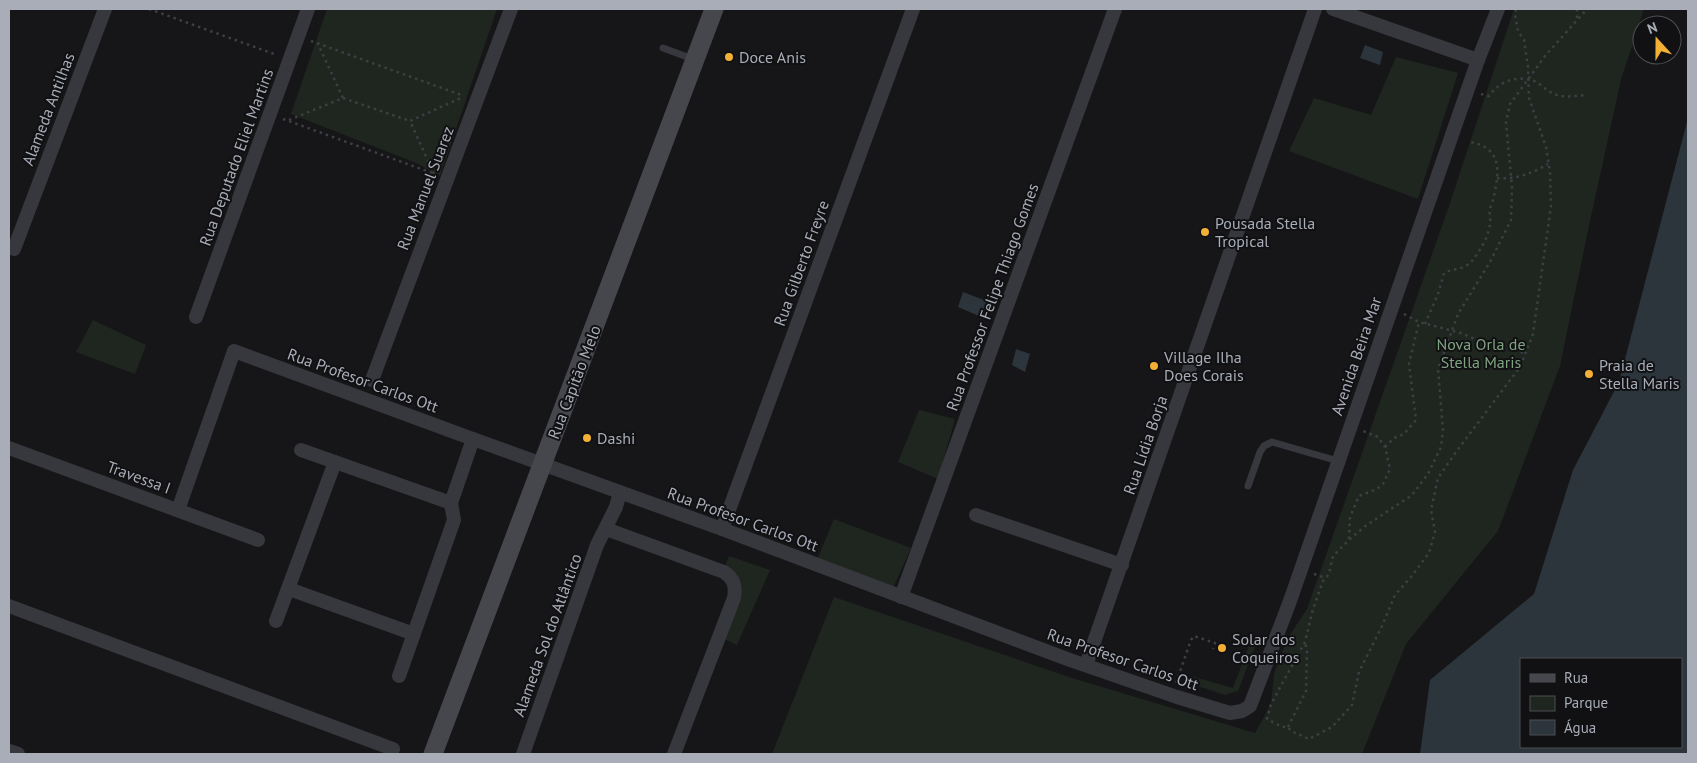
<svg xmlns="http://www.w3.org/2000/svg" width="1697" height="763" font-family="'PT Sans',sans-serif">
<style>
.green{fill:#1e261f}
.water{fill:#2c353c;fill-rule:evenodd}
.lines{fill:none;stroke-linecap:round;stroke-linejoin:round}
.path{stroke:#3d3f44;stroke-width:2.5;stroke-dasharray:2.5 4;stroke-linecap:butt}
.service{stroke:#37383d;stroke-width:7}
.minor{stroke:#37383d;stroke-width:14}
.secondary{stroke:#45474d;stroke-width:19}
.poi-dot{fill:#f2b134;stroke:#111113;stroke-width:2}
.labels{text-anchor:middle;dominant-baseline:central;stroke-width:4;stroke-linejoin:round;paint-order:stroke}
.poi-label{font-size:16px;fill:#a8adb8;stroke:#111113;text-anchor:start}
.street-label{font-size:16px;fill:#a8adb8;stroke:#111113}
.park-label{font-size:16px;fill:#7fa381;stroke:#111113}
</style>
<rect width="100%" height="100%" fill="#161618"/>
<g class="green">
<path d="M327 9H497L440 176 416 163 291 114Z"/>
<path d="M1514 9H1644L1621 80 1587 235 1560 366 1498 531 1406 644 1362 754H772L834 597 1072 678 1255 733 1271 704 1274 674 1287 639 1307 609 1449 206Z"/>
<path d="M1396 57 1458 73 1418 199 1289 151 1314 98 1371 115Z"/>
<path d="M93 320 146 345 135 374 76 352Z"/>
<path d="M919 410 955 419 938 479 898 462Z"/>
<path d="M834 519 911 548 893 588 817 560Z"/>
<path d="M729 556 770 570 737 645 724 639 741 584 725 567Z"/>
<path d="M1251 640 1257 641 1238 691 1225 695 1189 683 1191 676 1233 688Z"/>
</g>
<g class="water">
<path d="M1365 45 1383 52 1380 65 1360 58Z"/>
<path d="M1688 118V754H1420L1430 680 1534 594 1573 470 1619 382ZM1521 659H1681V747H1521Z"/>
<path d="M963 292 992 303 986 319 958 307Z"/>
<path d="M1016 349 1030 354 1025 372 1012 365Z"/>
</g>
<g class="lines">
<g class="path">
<path d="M149 9 277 55"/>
<path d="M1516 9 1515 15 1518 31 1524 40 1528 67 1529 98 1546 147 1550 172 1551 206 1533 334 1520 367 1456 452 1438 478 1431 510 1435 532 1429 553 1411 577 1395 595 1382 626 1359 672 1352 705 1332 727 1309 739 1291 731 1288 727H1282L1267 719 1271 704 1305 642 1313 609 1323 581 1329 574 1333 556 1349 540 1364 527 1412 495 1428 474 1441 447 1443 430 1438 369 1458 314 1490 262 1511 220 1512 187 1506 122 1510 104 1545 56 1587 9"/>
<path d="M1577 18V9"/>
<path d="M311 41 464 96"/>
<path d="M1481 94 1489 96C1500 81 1516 75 1534 81 1541 84 1547 91 1554 94 1564 98 1575 96 1586 95"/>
<path d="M343 98 410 121"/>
<path d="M283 119 435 174"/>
<path d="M289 120 343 98 318 44"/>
<path d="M434 174 410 121 463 97"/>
<path d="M1497 178C1515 180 1533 173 1548 164"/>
<path d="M1404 314 1419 322 1461 333 1486 344 1515 349 1525 354"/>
<path d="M1425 324 1438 294 1444 273C1454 268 1464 270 1472 261 1480 251 1489 236 1490 223 1491 219 1489 215 1490 211 1490 207 1492 203 1493 200 1499 174 1504 148 1470 142"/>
<path d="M1385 447 1394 438 1404 434 1416 420 1409 364 1419 322"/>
<path d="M1349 539 1350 517 1359 496 1377 489 1383 484 1390 469 1385 447 1378 437 1363 431"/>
<path d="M1314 574 1326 578"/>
<path d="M1176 683 1191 640 1194 636 1215 643 1213 649"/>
<path d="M1288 727 1306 691 1307 651 1305 642"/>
</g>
<g class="service">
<path d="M663 48 693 59"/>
<path d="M1248 486 1260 452 1264 446 1272 442 1338 461"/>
</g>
<g class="minor">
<path d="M1333 9 1478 60"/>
<path d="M14 249 105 9"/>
<path d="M196 317 308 9"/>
<path d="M372 380 511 9"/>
<path d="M9 448 258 540"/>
<path d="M301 450 451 503"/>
<path d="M178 510 234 351 473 439 722 529 1070 660 1177 697 1230 713 1242 711 1250 706 1290 601 1478 60 1498 9"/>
<path d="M976 515 1122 565"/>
<path d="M606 529 724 572C734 579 736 586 734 598L674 754"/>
<path d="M722 529 913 9"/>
<path d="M289 589 414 634"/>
<path d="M901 597 1115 9"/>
<path d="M9 606 393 749 391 754"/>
<path d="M276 621 335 462"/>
<path d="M1086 665 1315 9"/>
<path d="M399 676 454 520 451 503 473 439"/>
<path d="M9 751 18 754"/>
<path d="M523 754 597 545 616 507 620 492"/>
</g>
<path class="secondary" d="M433 754 714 9"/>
</g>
<g class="poi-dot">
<circle cx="729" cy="57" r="5"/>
<circle cx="1205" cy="232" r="5"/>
<circle cx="1154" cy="366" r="5"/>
<circle cx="1589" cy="374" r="5"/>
<circle cx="587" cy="438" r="5"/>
<circle cx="1222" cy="648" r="5"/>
</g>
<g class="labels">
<g class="poi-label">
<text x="739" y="57">Doce Anis</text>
<text x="1215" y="223">Pousada Stella<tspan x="1215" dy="18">Tropical</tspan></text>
<text x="1164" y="357">Village Ilha<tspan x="1164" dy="18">Does Corais</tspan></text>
<text x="1599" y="365">Praia de<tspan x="1599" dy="18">Stella Maris</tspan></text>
<text x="597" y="438">Dashi</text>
<text x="1232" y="639">Solar dos<tspan x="1232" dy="18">Coqueiros</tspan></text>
</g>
<g class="street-label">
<text transform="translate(48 109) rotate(-69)">Alameda Antilhas</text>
<text transform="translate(236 157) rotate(-70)">Rua Deputado Eliel Martins</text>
<text transform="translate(425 188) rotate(-69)">Rua Manuel Suarez</text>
<text transform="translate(801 263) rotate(-70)">Rua Gilberto Freyre</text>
<text transform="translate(992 297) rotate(-70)">Rua Professor Felipe Thiago Gomes</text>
<text transform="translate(1356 356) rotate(-71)">Avenida Beira Mar</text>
<text transform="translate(363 380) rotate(20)">Rua Profesor Carlos Ott</text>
<text transform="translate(574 382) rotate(-69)">Rua Capitão Melo</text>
<text transform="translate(1145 445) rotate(-71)">Rua Lídia Borja</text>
<text transform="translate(139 477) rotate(20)">Travessa I</text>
<text transform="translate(743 519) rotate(20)">Rua Profesor Carlos Ott</text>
<text transform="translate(547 635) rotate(-70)">Alameda Sol do Atlântico</text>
<text transform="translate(1123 659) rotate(19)">Rua Profesor Carlos Ott</text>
</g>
<g class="park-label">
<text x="1481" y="344">Nova Orla de<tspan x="1481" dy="18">Stella Maris</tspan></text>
</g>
</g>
<rect width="1697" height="763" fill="none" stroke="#a8adb8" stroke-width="20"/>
<rect x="1520" y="658" width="162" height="90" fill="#111113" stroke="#4d4f55"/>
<rect x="1530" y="674" width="25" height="8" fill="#45474d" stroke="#4d4f55"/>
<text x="1564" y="683" font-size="15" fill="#a8adb8">Rua</text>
<rect x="1530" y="696" width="25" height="15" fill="#1e261f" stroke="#4d4f55"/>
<text x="1564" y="708" font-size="15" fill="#a8adb8">Parque</text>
<rect x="1530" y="720" width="25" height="15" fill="#2c353c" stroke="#4d4f55"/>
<text x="1564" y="733" font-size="15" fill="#a8adb8">Água</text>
<g transform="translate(1657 40) rotate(339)"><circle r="24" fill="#111113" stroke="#4d4f55"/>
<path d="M0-4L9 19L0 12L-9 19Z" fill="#f2b134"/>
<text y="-8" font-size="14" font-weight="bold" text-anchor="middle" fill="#a8adb8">N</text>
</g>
</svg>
